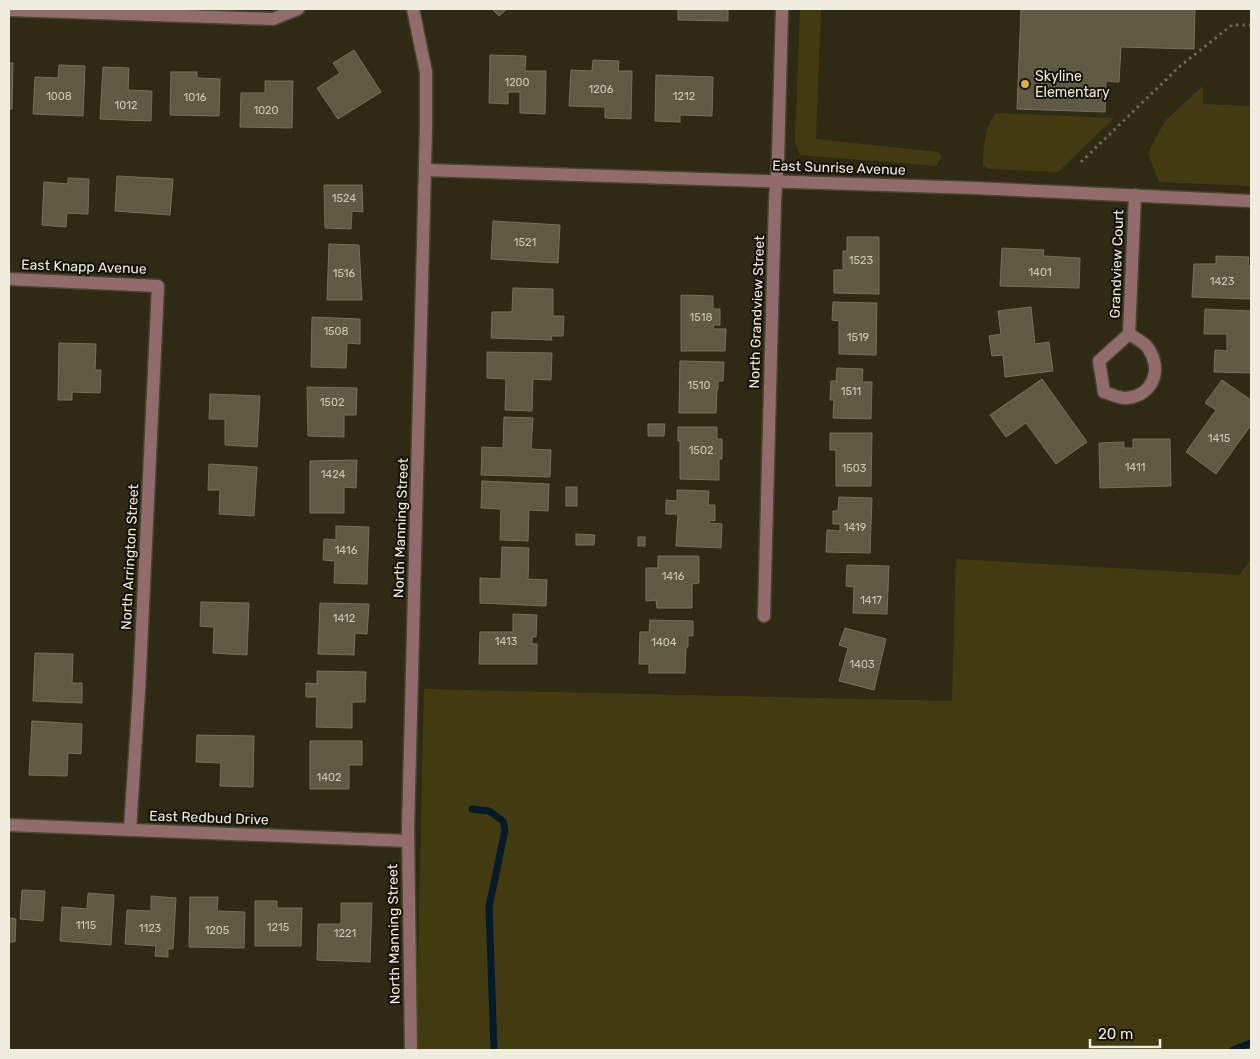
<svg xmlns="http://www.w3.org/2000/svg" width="1260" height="1059" font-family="Rubik,sans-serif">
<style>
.green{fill:#433b10}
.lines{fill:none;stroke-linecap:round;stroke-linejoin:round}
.stream{stroke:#051a2b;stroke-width:7}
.building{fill:#5f5a42;stroke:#767259}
.minor-casing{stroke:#494530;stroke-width:15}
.path{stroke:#6d6955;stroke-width:3;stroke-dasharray:2.5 4;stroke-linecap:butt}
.minor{stroke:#926c6d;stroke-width:12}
.poi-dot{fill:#e2af34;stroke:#141209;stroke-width:2}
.labels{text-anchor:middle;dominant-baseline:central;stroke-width:4;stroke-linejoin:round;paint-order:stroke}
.number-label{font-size:11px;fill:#cbc8b8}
.poi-label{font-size:14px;fill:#efeddf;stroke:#141209;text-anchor:start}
.street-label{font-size:14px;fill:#efeddf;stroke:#141209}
</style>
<rect width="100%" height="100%" fill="#2e2a13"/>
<g class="green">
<path d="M800 9H821L816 139 938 152 942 157 936 166 800 155 795 141Z"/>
<path d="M1203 86V104L1251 106V186L1159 182 1148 153 1165 121Z"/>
<path d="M996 113 1114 118 1058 172 989 169 983 165C984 144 983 130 996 113Z"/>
<path d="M956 559 1239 575 1251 559V1050H416L424 689 952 701Z"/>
</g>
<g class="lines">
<g class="stream">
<path d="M472 809 489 811 503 821 505 830 489 907 494 1050"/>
<path d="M1233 1050 1251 1043"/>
</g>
</g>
<g class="building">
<path d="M492 9H507L499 16Z"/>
<path d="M678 9H728V21L678 20Z"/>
<path d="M1021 9H1195L1194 49 1121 47 1119 82 1106 81 1105 112 1017 109Z"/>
<path d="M354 50 381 92 338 119 317 88 340 73 333 63Z"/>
<path d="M490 55 526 56 525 71H546L545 114 520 113V92H508V104L489 103Z"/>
<path d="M593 60 619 61 618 71H632L631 119 605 118V107L569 106 571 70 592 71Z"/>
<path d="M9 63H13L12 109H9Z"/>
<path d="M59 65 85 66 83 116 33 114 35 77 58 78Z"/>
<path d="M103 67 129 68 128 90 152 91 151 121 100 119Z"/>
<path d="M171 72H197V78L220 79 219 116 170 115Z"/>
<path d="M656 75 713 77 712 116 680 115V122L655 121Z"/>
<path d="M265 81H293L292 128 240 127 241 93H265Z"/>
<path d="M117 176 173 179 170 215 115 211Z"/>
<path d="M68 178 89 179 88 214 67 213 66 227 42 225 44 182 68 184Z"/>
<path d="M324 185H362L363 212 352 211 351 229 325 228Z"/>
<path d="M493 221 560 225 558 263 491 259Z"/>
<path d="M847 237H879V294L834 293V270H843V251H847Z"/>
<path d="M329 244 359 245 362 300H327Z"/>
<path d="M1002 248 1044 250 1043 256 1080 258 1079 288 1000 286Z"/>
<path d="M1216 256 1249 257 1248 266H1251V299L1192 297 1194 264H1216Z"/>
<path d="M513 288 553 289V316H564L563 336H551L552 340 491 338 492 312H512Z"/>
<path d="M681 295 713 296V309H720V325H713L714 329H726L725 351H681Z"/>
<path d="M833 302 877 303 876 355 839 354V321L832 320Z"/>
<path d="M1031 307 1035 344 1049 342 1053 371 1005 377 1003 355 992 356 989 336 1001 334 998 311Z"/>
<path d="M1205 309 1251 311V373L1214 372 1215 350 1227 351V334H1204Z"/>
<path d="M312 317 360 319V344L347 343 346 368 311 367Z"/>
<path d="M59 343 96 344 95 370H101L100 393 72 392V400H58Z"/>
<path d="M487 352 552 353 551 380 533 379 532 411 505 410 506 379 487 378Z"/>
<path d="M680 361 724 362 723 381H718V389H717L716 413H679Z"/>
<path d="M837 368 863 369 862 382H872L871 419 833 418 834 400H830L831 381H836Z"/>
<path d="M1042 379 1087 442 1056 464 1026 423 1006 437 990 415Z"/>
<path d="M1222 380 1251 400V425L1216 474 1186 452 1216 410 1205 403Z"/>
<path d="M307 387 357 388 356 415H344V437L308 436Z"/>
<path d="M210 394 260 396 257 447 225 445V419H209Z"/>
<path d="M504 417 533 418 531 449 551 450 550 477 481 475 482 447 503 448Z"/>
<path d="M648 424H665L664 436H648Z"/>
<path d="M678 427H717V439H722V459H719V480L680 479V441H678Z"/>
<path d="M830 433H872L871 486H836V450H830Z"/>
<path d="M1133 439H1170L1171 486 1100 488 1099 443 1124 442V448H1133Z"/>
<path d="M357 460 356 488 344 487V513H310V461Z"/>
<path d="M209 464 257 467 254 516 219 514 220 490H208Z"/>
<path d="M482 481 549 484 548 511 529 510 528 541 500 540 501 509 481 508Z"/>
<rect x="566" y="487" width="11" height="19"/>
<path d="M677 490 709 491 708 505H715V521L709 520V523L722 524 721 548 676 546 678 514H666V500L677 501Z"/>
<path d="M839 497 872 498 870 553 826 552 827 530 840 531V524H833V511H838Z"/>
<path d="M336 526 369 527 367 584 334 583 335 561 323 560 324 539 336 540Z"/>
<path d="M576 534 595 535 594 545H576Z"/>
<rect x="638" y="537" width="7" height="9"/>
<path d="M502 547 529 548 528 579 547 580 546 606 480 603V578L501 579Z"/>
<path d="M658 556H699V583L692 584V608H657L656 600 646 601V568H658Z"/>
<path d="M847 565 889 566 887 614 853 613 854 587 846 586Z"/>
<path d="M201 602 249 603 247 655 213 653 214 627 200 626Z"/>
<path d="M320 603 369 604 367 634 355 633 354 655 318 654Z"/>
<path d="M513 614 537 615 536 637H532V644H537V664H479L480 632H513Z"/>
<path d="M650 620 693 621V636H688V647L686 648 685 673H649V664H639L640 632H649Z"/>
<path d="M845 628 886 639 874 690 839 681 848 648 839 645Z"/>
<path d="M35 653 73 654 72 683H82V703L33 701Z"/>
<path d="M317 671 366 672 365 702H352V728L316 727 317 697H306V683L317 684Z"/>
<path d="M32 721 82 724 81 754 68 753 67 776 29 775Z"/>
<path d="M197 735 254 736 253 787 220 786 221 763 196 762Z"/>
<path d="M310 741H362V765H349V789H310Z"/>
<path d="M22 890 45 891 43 921 20 919Z"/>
<path d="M88 893 114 895 111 945 60 941 62 907 87 909Z"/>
<path d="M151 896 176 898 173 949H168V957L155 956 156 946 125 944 127 910 151 911Z"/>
<path d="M190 897H218L217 911 245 912 244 948 189 947Z"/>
<path d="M255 901H277V908H302L301 946H255Z"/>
<path d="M341 903H372L370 962 317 960 318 924H341Z"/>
<path d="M9 918 16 919 15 942H9Z"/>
</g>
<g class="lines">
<g class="minor-casing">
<g id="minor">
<path d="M9 10 273 19 298 9"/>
<path d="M426 170 974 188 1251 201"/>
<path d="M9 279 158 286 139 691 130 830"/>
<path d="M1129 334C1135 338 1144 342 1148 348 1163 370 1153 395 1127 398 1120 399 1111 394 1104 392L1099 361Z"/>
<path d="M1129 334 1135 195"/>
<path d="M764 616 775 201 778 158 782 9"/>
<path d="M9 825 408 841"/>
<path d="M411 1050 408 829 426 127V72L413 9"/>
</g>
</g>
<path class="path" d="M1081 162 1179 67 1232 25H1251"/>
<use href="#minor" class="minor"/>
</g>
<circle class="poi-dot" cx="1025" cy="84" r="5"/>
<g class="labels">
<g class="number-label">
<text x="517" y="82">1200</text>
<text x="601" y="89">1206</text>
<text x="59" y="96">1008</text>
<text x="684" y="96">1212</text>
<text x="195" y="97">1016</text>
<text x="126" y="105">1012</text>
<text x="266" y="110">1020</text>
<text x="344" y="198">1524</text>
<text x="525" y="242">1521</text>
<text x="861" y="260">1523</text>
<text x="1040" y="272">1401</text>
<text x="344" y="273">1516</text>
<text x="1222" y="281">1423</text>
<text x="701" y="317">1518</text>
<text x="336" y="331">1508</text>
<text x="858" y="337">1519</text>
<text x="699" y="385">1510</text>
<text x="851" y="391">1511</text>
<text x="332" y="402">1502</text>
<text x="1219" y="438">1415</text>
<text x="701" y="450">1502</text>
<text x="1135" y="467">1411</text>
<text x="854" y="468">1503</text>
<text x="333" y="474">1424</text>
<text x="855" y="527">1419</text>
<text x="346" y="550">1416</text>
<text x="673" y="576">1416</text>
<text x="871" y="600">1417</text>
<text x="344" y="618">1412</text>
<text x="506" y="641">1413</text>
<text x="664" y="642">1404</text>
<text x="862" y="664">1403</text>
<text x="329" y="777">1402</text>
<text x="86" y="925">1115</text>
<text x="278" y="927">1215</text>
<text x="150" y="928">1123</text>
<text x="217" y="930">1205</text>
<text x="345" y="933">1221</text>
</g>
<g class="poi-label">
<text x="1035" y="76">Skyline<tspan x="1035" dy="16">Elementary</tspan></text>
</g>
<g class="street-label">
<text transform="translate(839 168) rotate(2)">East Sunrise Avenue</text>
<text transform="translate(1117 264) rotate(-88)">Grandview Court</text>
<text transform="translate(84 267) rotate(2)">East Knapp Avenue</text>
<text transform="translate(757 312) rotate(-88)">North Grandview Street</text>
<text transform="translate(401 528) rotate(-88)">North Manning Street</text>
<text transform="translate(130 557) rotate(-87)">North Arrington Street</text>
<text transform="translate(209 818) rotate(2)">East Redbud Drive</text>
<text transform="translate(394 934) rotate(-91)">North Manning Street</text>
</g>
</g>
<rect width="1260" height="1059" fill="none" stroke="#efeddf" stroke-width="20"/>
<path d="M1090 1039v8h70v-8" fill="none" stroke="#efeddf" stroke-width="2.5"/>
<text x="1098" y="1039" font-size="15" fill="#efeddf" stroke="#141209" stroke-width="4" paint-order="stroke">20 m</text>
</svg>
